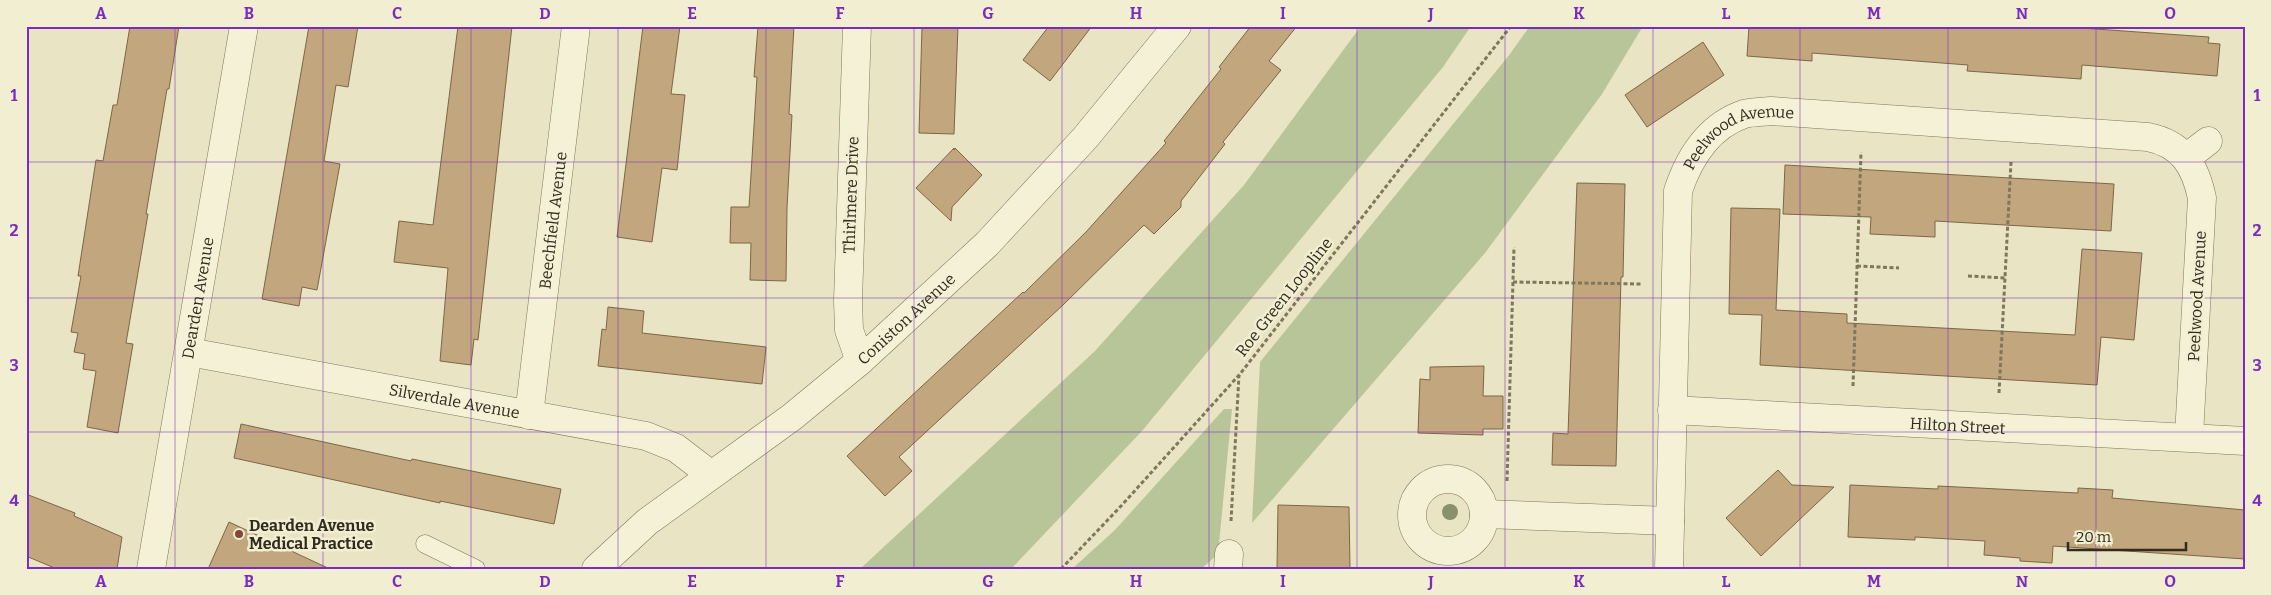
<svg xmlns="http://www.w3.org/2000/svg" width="2271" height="595" font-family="Bitter,serif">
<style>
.green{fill:#b7c599}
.building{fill:#c2a77e;stroke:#7d6645}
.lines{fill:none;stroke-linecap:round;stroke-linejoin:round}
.lane-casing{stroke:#80765c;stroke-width:19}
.street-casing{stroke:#80765c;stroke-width:29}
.path{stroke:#80765c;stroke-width:3;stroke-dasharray:4 2.5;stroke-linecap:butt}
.lane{stroke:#f4f1d6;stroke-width:18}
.street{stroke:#f4f1d6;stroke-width:28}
.tree{fill:#89906e}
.grid{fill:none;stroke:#7b2cbf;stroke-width:1;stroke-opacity:0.55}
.poi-dot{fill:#884334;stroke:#f1eed2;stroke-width:2}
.labels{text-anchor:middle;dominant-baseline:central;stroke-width:5;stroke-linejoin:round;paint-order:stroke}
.street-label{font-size:16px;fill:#322c1f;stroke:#f1eed2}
.poi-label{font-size:16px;font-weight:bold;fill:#322c1f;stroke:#f1eed2;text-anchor:start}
.neatline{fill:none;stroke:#7b2cbf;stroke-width:2}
.grid-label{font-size:16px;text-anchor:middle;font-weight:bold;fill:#7b2cbf}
</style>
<rect width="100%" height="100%" fill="#e8e4c4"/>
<g class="green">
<path d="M1361 26H1471L1443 67 1142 431 1011 569H860L1095 351 1244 185Z"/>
<path d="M1530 26H1643L1602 94 1485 253 1252 523 1260 362 1510 54Z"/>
<path d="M1224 409H1232L1218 554 1201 569H1072L1115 530Z"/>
</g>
<g class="building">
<path d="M130 26H179L169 89H167L146 214H148L126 343 133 344 118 433 87 427 96 371 83 369 85 354 74 352 78 333 71 332 81 276H78L96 160 103 161 113 105H117Z"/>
<path d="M309 26H358L348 87 336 85 324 161 340 164 317 290 302 287 299 306 262 299Z"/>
<path d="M458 26H512L478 340 474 339 471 365 440 361 448 268 394 262 399 221 433 225Z"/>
<path d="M643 26H680L671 94 685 95 677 170 662 168 652 242 617 237Z"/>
<path d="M758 26H794L789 114 792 115 787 208 786 281 750 280 751 243H730L731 207H749L757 77H754Z"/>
<path d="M922 26H958L954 134 919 133Z"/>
<path d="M1049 26H1092L1050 81 1023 60Z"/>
<path d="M1251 26H1297L1269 61 1281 70 1223 142 1225 144 1181 201V207L1154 234 1144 225 1063 305 899 457 912 471 885 496 847 456 1023 292 1024 293 1086 232 1166 143 1164 141 1221 69 1219 67Z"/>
<path d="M1749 26H2053L2209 37 2208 43 2220 44 2217 76 2082 65 2081 79 1967 71 1968 65 1812 53V61L1747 56Z"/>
<path d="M1703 42 1724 75 1647 127 1625 95Z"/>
<path d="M954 148V150L955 148 982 175 952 207 951 221 916 188Z"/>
<path d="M1785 165 2114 184 2111 231 1935 221V237L1870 234 1871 217 1783 214Z"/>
<path d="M1577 183 1625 184 1623 277H1621L1616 466 1552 465 1553 433 1568 434Z"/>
<path d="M1731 208 1780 209 1776 310 1847 314V323L2075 335 2082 249 2142 253 2134 340 2101 337 2097 385 1760 365 1762 315 1729 314Z"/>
<path d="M608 307 644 311 642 333 766 347 762 384 598 366 602 329 606 330Z"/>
<path d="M1484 366 1483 396H1503V429H1483V435L1418 433 1420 379 1430 380V367Z"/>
<path d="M241 424 411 461 412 459 561 489 554 524 440 501V503L234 458Z"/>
<path d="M1778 470 1792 485 1834 487 1761 556 1726 518Z"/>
<path d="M1850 485 1938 489V486L2078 493V488L2113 490 2112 498 2245 510V559L2053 546 2052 563 2020 561V558L1984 555 1985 541 1915 537V540L1848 537Z"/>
<path d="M26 494 75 513 74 516 122 537 117 569H57L26 556Z"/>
<path d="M1278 505 1349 507 1350 569H1277Z"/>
<path d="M229 522 330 569H208Z"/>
</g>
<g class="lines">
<g class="lane-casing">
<path id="lane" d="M425 544 476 569"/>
</g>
<g class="street-casing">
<g id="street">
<path d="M857 26 848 301 849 330 860 361"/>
<path d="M2186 158 2208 141"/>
<path id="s1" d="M189 352 646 436 676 448 710 474"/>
<path id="s2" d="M1672 410 2245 441"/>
<path id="s3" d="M529 415 576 26"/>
<circle cx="1448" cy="515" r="36"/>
<path d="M1484 514 1670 521"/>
<path id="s4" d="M151 569 244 26"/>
<path id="s5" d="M596 569 647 522 792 417 860 361 987 244 1085 138 1177 26"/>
<path d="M1228 569 1229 554"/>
<path id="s6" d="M1669 569 1678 191C1689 158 1709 126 1744 114 1753 112 1763 112 1771 111L2148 137C2182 144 2195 165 2202 198L2189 436"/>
</g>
</g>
<g class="path">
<path d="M1857 266 1899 268"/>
<path d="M1968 276 2005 278"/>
<path d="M1513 282 1642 284"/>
<path d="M1853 386 1861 152"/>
<path d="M1999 393 2011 162"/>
<path d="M1507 481 1514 247"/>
<path d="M1231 521 1239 375"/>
<path d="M1061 569 1122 505 1240 374 1511 26"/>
</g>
<use href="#lane" class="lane"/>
<use href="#street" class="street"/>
</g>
<circle class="tree" cx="1450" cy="512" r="8"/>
<path class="grid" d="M175 26V569M323 26V569M471 26V569M618 26V569M766 26V569M914 26V569M1062 26V569M1209 26V569M1357 26V569M1505 26V569M1653 26V569M1800 26V569M1948 26V569M2096 26V569M26 162H2245M26 298H2245M26 432H2245"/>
<circle class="poi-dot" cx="239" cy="534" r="5"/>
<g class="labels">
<g class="street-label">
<text stroke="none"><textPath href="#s6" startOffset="468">Peelwood Avenue</textPath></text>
<text transform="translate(851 195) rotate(-88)">Thirlmere Drive</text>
<text stroke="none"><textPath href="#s3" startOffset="196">Beechfield Avenue</textPath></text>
<text transform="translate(2197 296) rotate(-87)">Peelwood Avenue</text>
<text transform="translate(1284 297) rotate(-52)">Roe Green Loopline</text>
<text stroke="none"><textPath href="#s4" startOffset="275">Dearden Avenue</textPath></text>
<text stroke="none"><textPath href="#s5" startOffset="399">Coniston Avenue</textPath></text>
<text stroke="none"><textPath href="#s1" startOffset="270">Silverdale Avenue</textPath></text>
<text stroke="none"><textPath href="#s2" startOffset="286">Hilton Street</textPath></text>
</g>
<g class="poi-label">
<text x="249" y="525">Dearden Avenue<tspan x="249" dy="18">Medical Practice</tspan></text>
</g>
</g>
<rect width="2271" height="595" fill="none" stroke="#f1eed2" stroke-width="55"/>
<path d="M2068 542v8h118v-8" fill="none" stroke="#322c1f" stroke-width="2.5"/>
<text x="2076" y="542" font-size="15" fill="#322c1f" stroke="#f1eed2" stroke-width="4" paint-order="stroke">20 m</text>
<rect x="28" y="28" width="2216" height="540" class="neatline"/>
<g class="grid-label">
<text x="101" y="19">A</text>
<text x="249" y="19">B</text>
<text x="397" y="19">C</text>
<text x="545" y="19">D</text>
<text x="692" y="19">E</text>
<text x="840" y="19">F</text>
<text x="988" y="19">G</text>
<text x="1136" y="19">H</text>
<text x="1283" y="19">I</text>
<text x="1431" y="19">J</text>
<text x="1579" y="19">K</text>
<text x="1726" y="19">L</text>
<text x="1874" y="19">M</text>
<text x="2022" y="19">N</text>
<text x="2170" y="19">O</text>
<text x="14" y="101">1</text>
<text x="2257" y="101">1</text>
<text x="14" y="236">2</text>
<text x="2257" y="236">2</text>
<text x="14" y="371">3</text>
<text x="2257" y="371">3</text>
<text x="14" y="506">4</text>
<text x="2257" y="506">4</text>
<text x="101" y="587">A</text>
<text x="249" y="587">B</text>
<text x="397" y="587">C</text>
<text x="545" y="587">D</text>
<text x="692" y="587">E</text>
<text x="840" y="587">F</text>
<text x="988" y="587">G</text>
<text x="1136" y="587">H</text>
<text x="1283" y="587">I</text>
<text x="1431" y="587">J</text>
<text x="1579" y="587">K</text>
<text x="1726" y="587">L</text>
<text x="1874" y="587">M</text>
<text x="2022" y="587">N</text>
<text x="2170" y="587">O</text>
</g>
</svg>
